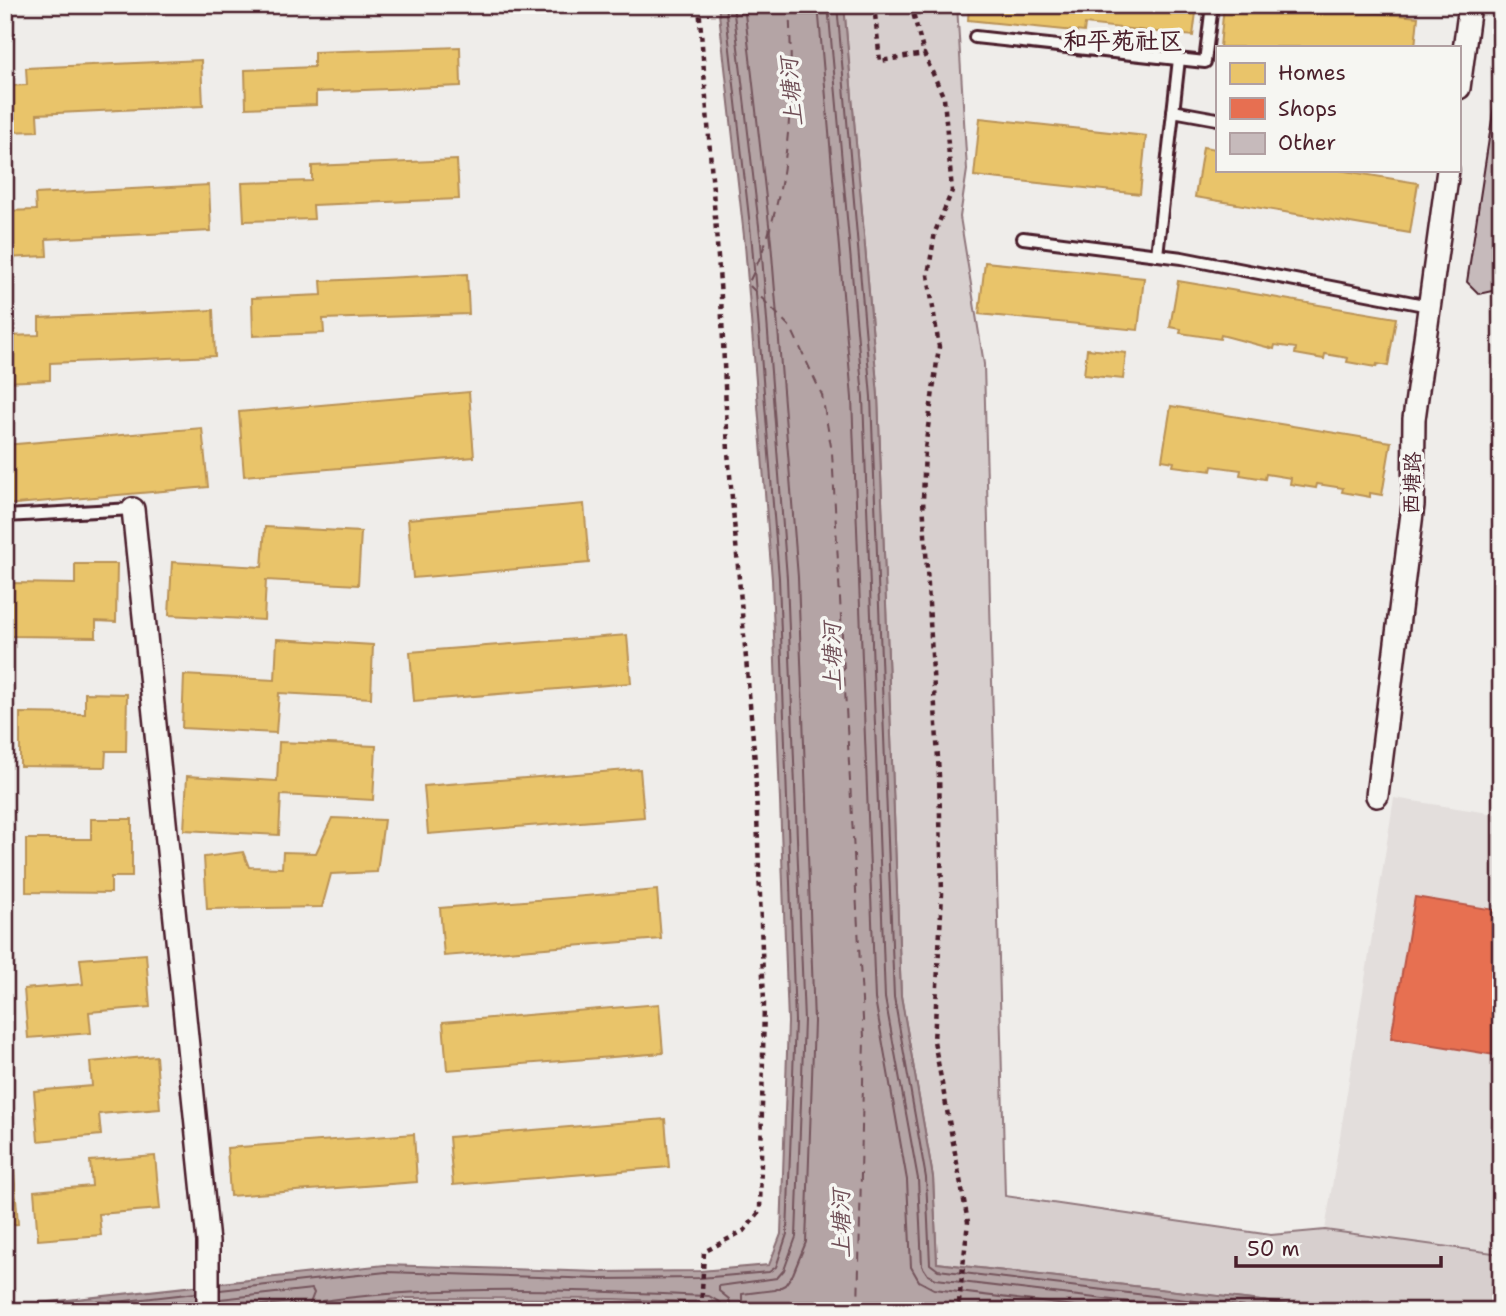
<svg xmlns="http://www.w3.org/2000/svg" width="1506" height="1316" font-family="'Shantell Sans','LXGW WenKai TC',sans-serif">
<style>
.built{fill:#e3dedc}
.green{fill:#d7cfce;stroke:#90777c;stroke-width:2}
.water{fill:#b4a4a5;stroke:#8a6f74;stroke-width:2}
.homes{fill:#e9c46a;stroke:#b99257;stroke-width:2}
.shops{fill:#e76f51;stroke:#b85746;stroke-width:2}
.lines{fill:none;stroke-linecap:round;stroke-linejoin:round}
.shore{stroke:#74545c;stroke-width:2}
.ferry{stroke:#6f4e56;stroke-width:2;stroke-dasharray:9 7;stroke-linecap:butt}
.building{fill:#c6babb;stroke:#4a1f2b;stroke-width:2}
.service-casing{stroke:#4a1f2b;stroke-width:16}
.minor-casing{stroke:#4a1f2b;stroke-width:26}
.path{stroke:#4a1f2b;stroke-width:4.5;stroke-dasharray:5 5;stroke-linecap:butt}
.service{stroke:#f6f6f2;stroke-width:10}
.minor{stroke:#f6f6f2;stroke-width:21}
.labels{text-anchor:middle;dominant-baseline:central;stroke-width:7;stroke-linejoin:round;paint-order:stroke}
.street-label{font-size:21px;fill:#4a1f2b;stroke:#f6f6f2}
.water-label{font-size:23px;font-style:italic;fill:#6f4e56;stroke:#f6f6f2}
.quarter-label{font-size:24px;font-weight:bold;fill:#4a1f2b;stroke:#f6f6f2}
</style>
<rect width="100%" height="100%" fill="#efedea"/>
<filter id="ink" filterUnits="userSpaceOnUse"><feTurbulence type="fractalNoise" baseFrequency=".0143" numOctaves="2"/><feDisplacementMap in="SourceGraphic" scale="14" xChannelSelector="R" yChannelSelector="G"/><feConvolveMatrix kernelMatrix="1 2 1 2 8 2 1 2 1" color-interpolation-filters="sRGB"/></filter>
<g filter="url(#ink)">
<path class="built" d="M1394 798 1501 815V1254L1325 1230Z"/>
<path class="green" d="M844 5H957L967 170 960 217 984 364 1005 1196 1271 1235 1325 1230 1501 1254V1311H1345L937 1263 933 1177 901 996 878 396Z"/>
<path class="water" d="M718 5H844L878 396 901 996 933 1177 937 1263 1345 1311H720L709 1303 615 1299 407 1298 292 1311H5V1307L385 1265 599 1272 700 1271 769 1265 781 1234 788 1022 772 579 745 245Z"/>
<g class="homes">
<path d="M969 5H1197L1193 36 1085 24 1084 32 968 20Z"/>
<path d="M1224 5H1326L1325 8 1418 17 1415 47H1220Z"/>
<path d="M460 47 461 86 316 92V105L246 108 245 70 314 67V52Z"/>
<path d="M201 60 203 106 37 114 38 131 5 132V86L27 85 26 68Z"/>
<path d="M980 118 1146 136 1140 194 974 176Z"/>
<path d="M1203 147 1217 149V170H1339L1418 183 1410 233 1195 197Z"/>
<path d="M457 160 459 199 313 205 314 219 244 221 242 183 312 181V166Z"/>
<path d="M209 185 211 231 46 239 47 256 5 258V211L36 210 35 194Z"/>
<path d="M985 262 1144 278 1138 330 979 314Z"/>
<path d="M467 274 469 314 323 319 324 333 253 336 252 298 322 295 321 281Z"/>
<path d="M1178 281 1396 318 1388 366 1377 364 1376 367 1347 362 1348 358 1325 354 1324 359 1295 354 1296 348 1275 345 1274 349 1221 335 1220 339 1180 333 1181 329 1170 327Z"/>
<path d="M213 310 215 356 50 363V380L5 382V336L39 335V318Z"/>
<path d="M1087 349 1126 353 1123 379 1084 375Z"/>
<path d="M469 392 474 457 244 476 239 412Z"/>
<path d="M1171 406 1391 442 1382 495 1370 493V497L1342 492 1343 488 1317 484 1316 488 1290 484 1291 478 1266 474 1265 479 1240 475 1241 470 1212 466 1211 471 1173 466 1174 462 1162 460Z"/>
<path d="M202 428 208 487 5 505V445Z"/>
<path d="M584 504 589 563 413 578 408 519Z"/>
<path d="M265 527 361 532 358 585 266 580 264 620 169 615 172 562 262 567Z"/>
<path d="M75 564H117L116 622 96 621V637L10 636 11 583 75 584Z"/>
<path d="M627 635 631 683 414 701 410 652Z"/>
<path d="M277 639 373 645 371 698 279 693 276 733 182 728 184 675 275 680Z"/>
<path d="M85 693 127 694 126 751H106L105 767 20 766V713L85 714Z"/>
<path d="M279 742 376 746 373 800 281 795 279 835 184 830 187 776 277 781Z"/>
<path d="M640 769 644 817 428 834 424 786Z"/>
<path d="M332 818 384 820 377 872 331 874 322 907 207 909 204 857 243 852 249 867 282 868 283 852 316 853Z"/>
<path d="M91 819H132V877H111V893L26 892V839H91Z"/>
<path d="M657 890 661 939 444 956 440 908Z"/>
<path d="M146 954 150 1007 89 1012 91 1033 28 1038 24 989 83 984 80 959Z"/>
<path d="M659 1004 663 1053 447 1070 443 1022Z"/>
<path d="M5 1045 10 1097H5Z"/>
<path d="M156 1056 160 1109 99 1114 101 1135 38 1141 34 1091 92 1086 90 1062Z"/>
<path d="M665 1119 669 1167 453 1185 449 1137Z"/>
<path d="M414 1134 417 1182 230 1196 227 1148Z"/>
<path d="M155 1156 160 1209 99 1214 101 1235 38 1240 34 1191 92 1186 90 1161Z"/>
<path d="M14 1171 18 1224 5 1225V1172Z"/>
</g>
<path class="shops" d="M1415 897 1501 911V1056L1391 1038Z"/>
<g class="lines">
<g class="shore">
<path d="M818 5 852 398 875 999 907 1180 911 1267 919 1281 934 1289 1116 1311"/>
<path d="M828 5 863 397 885 998 918 1179 922 1266 928 1275 936 1279 1204 1311"/>
<path d="M837 5 871 397 894 997 926 1178 930 1264 938 1270 1278 1311"/>
<path d="M220 1290 386 1272 599 1279 700 1278 769 1272 776 1267 787 1234 795 1021 779 578 752 244 725 5"/>
<path d="M220 1299 312 1289 314 1293 307 1311"/>
<path d="M220 1309 293 1302 296 1311"/>
<path d="M37 1311 196 1293"/>
<path d="M113 1311 196 1302"/>
<path d="M316 1311 322 1301C450 1284 581 1290 709 1296L721 1303 723 1311"/>
<path d="M732 1311 729 1299 719 1291V1286L777 1278 784 1270 796 1237 804 1021 787 578 761 243 733 5"/>
<path d="M742 1311V1294L775 1290 785 1285 793 1274 806 1242 814 1022 798 577 771 242 744 5"/>
</g>
<path class="ferry" d="M789 5C794 98 791 199 748 284L791 328 822 395 832 452 864 1037 858 1311"/>
</g>
<path class="building" d="M1501 79V289L1479 294 1467 282 1498 80Z"/>
<g class="lines">
<g class="service-casing">
<g id="service">
<path d="M975 37 1205 62 1212 5"/>
<path d="M1173 111 1217 119"/>
<path d="M1023 238 1182 258 1429 306"/>
<path d="M1157 255 1179 59"/>
<path d="M5 516 133 509"/>
</g>
</g>
<g class="minor-casing">
<g id="minor">
<path d="M1459 88 1470 5"/>
<path d="M133 509 208 1242V1311"/>
<path d="M1377 796 1413 505 1414 419 1448 170"/>
</g>
</g>
<g class="path">
<path d="M699 5 721 297 728 452 755 762 764 1003 760 1211 745 1230 704 1252 701 1311"/>
<path d="M874 5 880 61 924 54 944 98 952 191 935 232 928 275 939 347 925 449 923 500 939 776 942 894 934 1041 968 1222 958 1311"/>
<path d="M911 5 924 54"/>
</g>
<use href="#service" class="service"/>
<use href="#minor" class="minor"/>
</g>
</g>
<g class="labels">
<g class="street-label">
<text transform="translate(1412 483) rotate(-88)">西塘路</text>
</g>
<g class="water-label">
<text transform="translate(791 92) rotate(-95)">上塘河</text>
<text transform="translate(832 657) rotate(-91)">上塘河</text>
<text transform="translate(841 1224) rotate(-91)">上塘河</text>
</g>
<g class="quarter-label">
<text x="1123" y="41">和平苑社区</text>
</g>
</g>
<rect width="1506" height="1316" fill="none" stroke="#f6f6f2" stroke-width="28"/>
<rect x="14" y="14" width="1478" height="1288" fill="none" stroke="#4a1f2b" stroke-width="2.5" filter="url(#ink)"/>
<rect x="1216" y="46" width="245" height="126" fill="#f6f6f2" stroke="#b1a0a2" stroke-width="2"/>
<rect x="1230" y="63" width="35" height="21" fill="#e9c46a" stroke="#b1a0a2" stroke-width="2"/>
<text x="1278" y="80" font-size="21" fill="#4a1f2b">Homes</text>
<rect x="1230" y="98" width="35" height="21" fill="#e76f51" stroke="#b1a0a2" stroke-width="2"/>
<text x="1278" y="116" font-size="21" fill="#4a1f2b">Shops</text>
<rect x="1230" y="133" width="35" height="21" fill="#c6babb" stroke="#b1a0a2" stroke-width="2"/>
<text x="1278" y="150" font-size="21" fill="#4a1f2b">Other</text>
<path d="M1236 1256v10h205v-10" fill="none" stroke="#4a1f2b" stroke-width="3.5"/>
<text x="1247" y="1256" font-size="21" fill="#4a1f2b" stroke="#f6f6f2" stroke-width="5" paint-order="stroke">50 m</text>
</svg>
